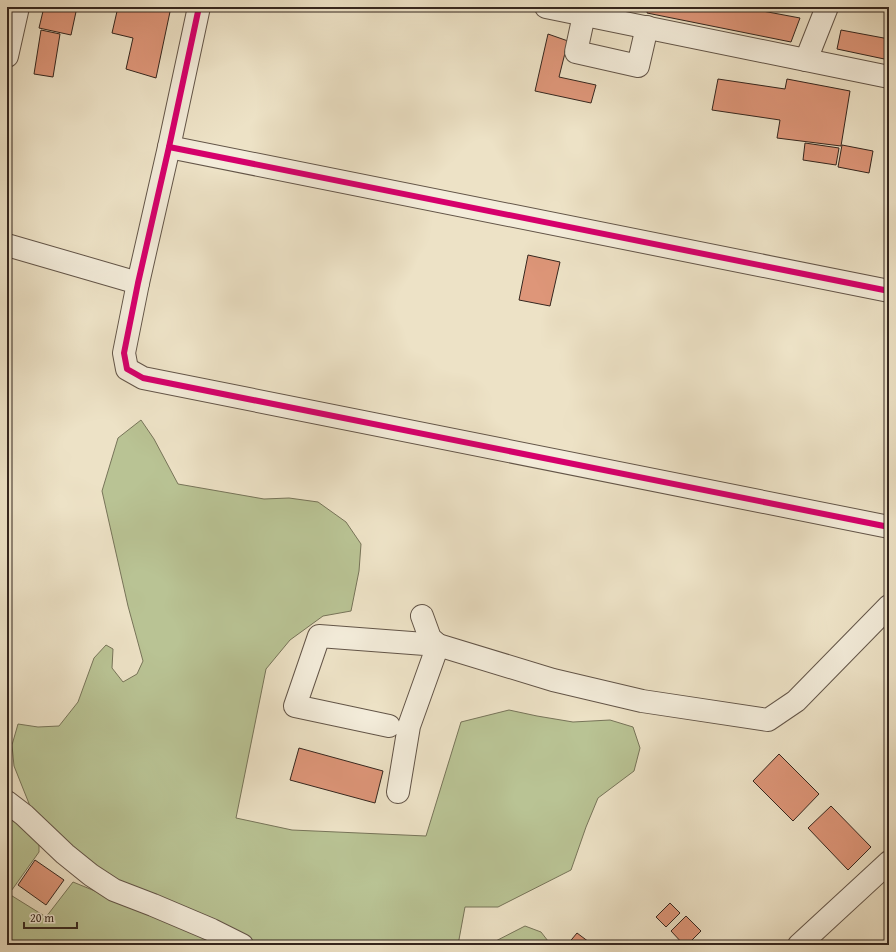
<svg xmlns="http://www.w3.org/2000/svg" width="896" height="952" font-family="'Gentium Book Plus',serif">
<style>
.green{fill:#b9c394;stroke:#777459}
.building{fill:#de9679;stroke:#35261e}
.lines{fill:none;stroke-linecap:round;stroke-linejoin:round}
.minor-casing{stroke:#635548;stroke-width:24}
.minor{stroke:#f3ecda;stroke-width:22}
.cycleway-casing{stroke:#f3ecda;stroke-width:8}
.cycleway{stroke:#d6006c;stroke-width:6}
</style>
<rect width="100%" height="100%" fill="#ede2c6"/>
<filter id="stains"><feTurbulence type="fractalNoise" baseFrequency=".005" numOctaves="4"/><feColorMatrix values="0 0 0 0 .2 0 0 0 0 .09 0 0 0 0 .02 0 0 0 .5 -.17"/></filter>
<radialGradient id="worn" r=".72"><stop offset=".6" stop-color="#630" stop-opacity="0"/><stop offset="1" stop-color="#630" stop-opacity=".3"/></radialGradient>
<g class="green">
<path d="M141 420 154 439 178 484 264 499 289 498 318 502 346 522 361 544 359 571 351 611 323 616 290 640 266 669 236 818 292 830 426 836 461 722 509 710 537 716 573 722 610 720 633 727 640 748 634 771 598 798 586 827 571 870 498 907H465L458 945H252L108 882 32 811 14 766 12 745 18 724 38 727 59 726 78 702 94 658 106 645 113 649 112 668 123 682 137 674 143 661 128 606 102 491 118 438Z"/>
<path d="M7 815 30 833 39 843V852L9 894 46 917 73 882 227 945H7Z"/>
<path d="M525 926 541 932 548 941 544 945H488Z"/>
</g>
<g class="building">
<path d="M44 7H77L71 35 39 28Z"/>
<path d="M118 7H171L156 78 126 69 133 38 112 33Z"/>
<path d="M648 7H741L800 18 791 42 647 13Z"/>
<path d="M41 30 60 34 53 77 34 74Z"/>
<path d="M841 30 889 39V60L837 49Z"/>
<path d="M548 34 568 41 559 77 596 85 591 103 535 91Z"/>
<path d="M718 79 785 89 787 79 850 91 841 146 777 138 780 120 712 110Z"/>
<path d="M805 143 839 148 836 165 803 160Z"/>
<path d="M842 145 873 151 869 173 838 167Z"/>
<path d="M528 255 560 262 550 306 519 300Z"/>
<path d="M299 748 383 771 375 803 290 780Z"/>
<path d="M779 754 819 794 793 821 753 781Z"/>
<path d="M831 806 871 847 848 870 808 828Z"/>
<path d="M35 860 64 880 46 905 18 885Z"/>
<path d="M670 903 680 913 666 927 656 917Z"/>
<path d="M686 916 701 931 687 945H684L671 931Z"/>
<path d="M577 933 593 945H567Z"/>
</g>
<g class="lines">
<g class="minor-casing">
<g id="minor">
<path d="M199 7 169 147 138 283 124 353 127 369 143 378 889 527"/>
<path d="M546 7 889 77"/>
<path d="M584 15 576 52 638 66 647 27"/>
<path d="M7 56 18 7"/>
<path d="M806 60 827 7"/>
<path d="M169 147 889 291"/>
<path d="M7 245 138 283"/>
<path d="M422 616 430 638 438 645 553 680 642 701 768 720 796 701 889 606"/>
<path d="M389 726 295 706 319 636 438 645 409 726 398 792"/>
<path d="M7 802 24 815 65 854 91 875 114 890 153 905 212 930 242 945"/>
<path d="M799 945 889 862"/>
</g>
</g>
<use href="#minor" class="minor"/>
<g class="cycleway-casing">
<g id="cycleway">
<path d="M199 7 169 147 138 283 124 353 127 369 143 378 889 527"/>
<path d="M169 147 889 291"/>
</g>
</g>
<use href="#cycleway" class="cycleway"/>
</g>
<rect width="896" height="952" fill="none" stroke="#ede2c6" stroke-width="24"/>
<rect x="8" y="8" width="880" height="936" fill="none" stroke="#35261e" stroke-width="2"/>
<rect x="12" y="12" width="872" height="928" fill="none" stroke="#35261e"/>
<path d="M24 922v6h53v-6" fill="none" stroke="#35261e" stroke-width="2"/>
<text x="30" y="922" font-size="12" fill="#35261e" stroke="#f3ecda" stroke-width="3" paint-order="stroke">20 m</text>
<rect width="100%" height="100%" filter="url(#stains)"/>
<rect width="100%" height="100%" fill="url(#worn)"/>
</svg>
